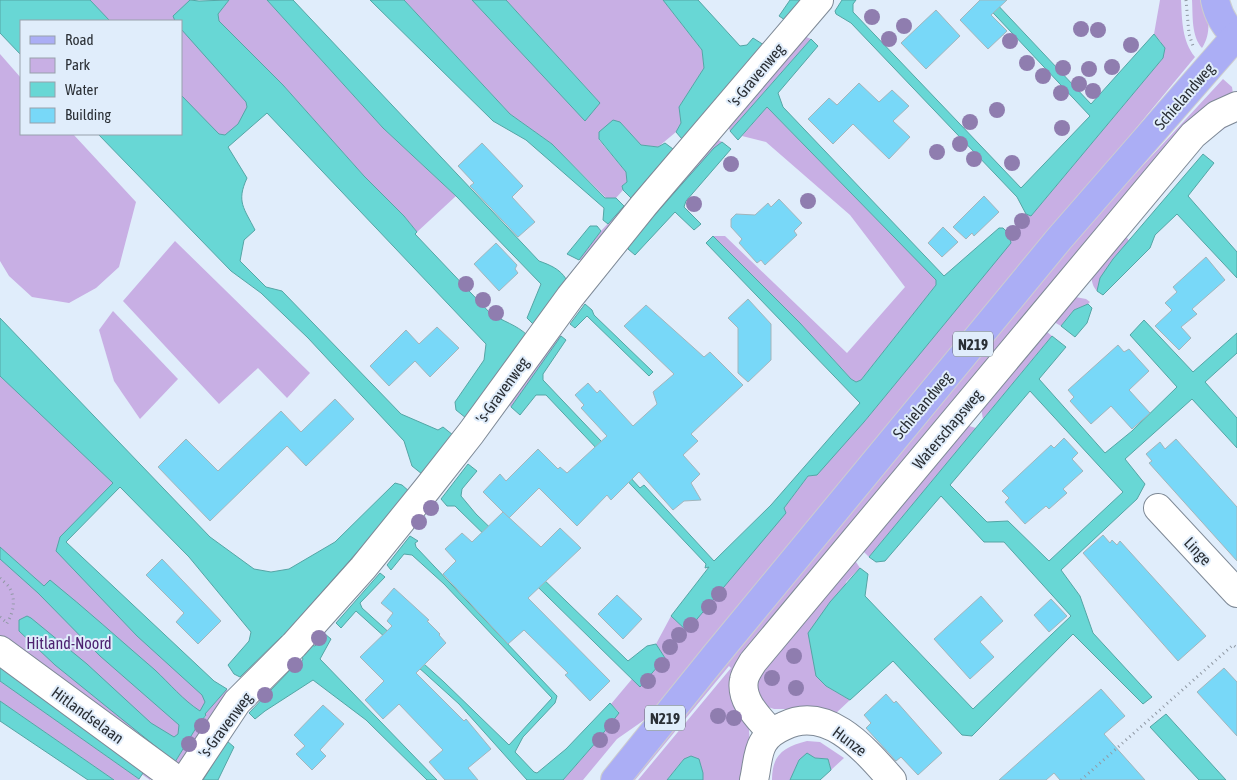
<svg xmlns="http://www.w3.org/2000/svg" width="1237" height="780" font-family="'Asap Condensed',sans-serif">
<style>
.green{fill:#c8afe4}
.water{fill:#68d7d5;stroke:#55a5a5;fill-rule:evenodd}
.building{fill:#78d8f8;stroke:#a2b5bc}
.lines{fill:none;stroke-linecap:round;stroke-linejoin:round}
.street-casing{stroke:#7e8996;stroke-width:30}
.primary-casing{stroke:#cccdcf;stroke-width:30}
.path{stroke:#9099a4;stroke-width:3;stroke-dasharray:1 4;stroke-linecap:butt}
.street{stroke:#fff;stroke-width:28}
.primary{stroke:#abaef5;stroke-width:28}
.tree{fill:#8f7daf}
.labels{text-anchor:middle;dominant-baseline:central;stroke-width:4;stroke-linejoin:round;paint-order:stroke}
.shield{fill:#e0edfb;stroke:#616870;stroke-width:1}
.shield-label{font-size:15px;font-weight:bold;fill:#2a2f35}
.street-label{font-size:16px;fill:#2a2f35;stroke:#e0edfb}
.park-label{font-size:16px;fill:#4d2270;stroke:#e0edfb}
</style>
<rect width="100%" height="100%" fill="#e0edfb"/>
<g class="green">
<path d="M11 0H190L186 4 272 95 183 195 181 21H30Z"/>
<path d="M229 0H267L383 128 456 196 417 232 404 216 364 176 283 85 219 21 218 14Z"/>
<path d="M404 0H472L585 120 600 103 506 0H663L702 50 704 68 679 107 681 123 676 132 658 147 641 145 620 122 599 140 626 172 627 182 622 186 623 190 616 198H606L552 144 510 114Z"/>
<path d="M1160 0H1181C1182 20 1182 41 1195 57L650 716 617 739 583 780H563L597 741 619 712 611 704 632 679 641 686 665 658 656 644 671 616 687 631 784 508 808 476H813L864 422 1010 243 1009 234 1026 214 1031 216 1163 58 1161 42 1154 34Z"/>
<path d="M1192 0H1206C1208 17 1212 33 1202 48 1191 36 1193 15 1192 0Z"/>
<path d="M804 36 811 39 730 131 727 124Z"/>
<path d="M0 54 21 78V134H73L136 202 119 267 96 288 69 303 32 297 9 276 0 261Z"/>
<path d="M1223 79 1232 87 1233 94 744 661 750 744 745 766 740 780H703V773L684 759 667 780H638L731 668 729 666 635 780H629L1096 216Z"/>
<path d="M767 107 937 280 936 285 861 380 856 382 851 379 800 323 713 236H725L847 353 905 287 850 215 766 142 742 136Z"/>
<path d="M1237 115V120L1209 139 1195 150 1126 236 1129 241C1115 256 1102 271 1097 291 1091 285 1091 277 1092 268L1192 146 1226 120Z"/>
<path d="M715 138 722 142 714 149 628 245Z"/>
<path d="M624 206 625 214 586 261 579 260 601 231Z"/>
<path d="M175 241 310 373 287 398 258 368 219 404 123 301Z"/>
<path d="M1070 296 1086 299 1090 302 1088 304 1074 310 1061 326 1054 322Z"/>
<path d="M113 311 178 379 140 419 114 381 99 330Z"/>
<path d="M1046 331 1052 336 983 419 980 403Z"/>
<path d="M0 332 129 470 59 543 215 691 150 780 0 675Z"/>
<path d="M559 334 561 336 511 407 507 403Z"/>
<path d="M962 424 976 428 869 557 863 551 862 545Z"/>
<path d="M852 561 856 562 860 568 846 582 826 686 850 700 835 714 807 709H774L759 704 755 691 758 677Z"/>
<path d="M0 681 139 779 140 780H114L0 701Z"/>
<path d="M227 689 228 694 180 764 177 765 175 762 196 728 206 716 205 714Z"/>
<path d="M807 741 820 742 844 758 831 770 828 759 815 758 799 760 790 780H772C772 754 784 747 807 741Z"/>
</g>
<g class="water">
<path d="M0 0H90L110 21H21V55L0 33Z"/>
<path d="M190 0 199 1 229 0 218 14 219 21 283 85 364 176 404 216 417 232 415 234 490 313C502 321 517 325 527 335L466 418 456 410 455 402 484 360 486 344 267 113 228 147 247 178C236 202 244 208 255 230L244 240 240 261 266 287 282 291 401 414 438 430 443 427 453 435 422 474 412 466 404 441 308 338 261 293 231 271 98 134H181V95L219 134 225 135 238 124 247 107 246 102 181 29V21H175L173 16Z"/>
<path d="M267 0H293L539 261C550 265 560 269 566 279L533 324 527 318 541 284 456 196 383 128Z"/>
<path d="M370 0H404L510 114 552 144 605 198H616L624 206 608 224 603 220 604 208 526 140 493 121Z"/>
<path d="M472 0H506L600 103 585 121Z"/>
<path d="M663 0H698L740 46 747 45 753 38 764 45 682 139 676 132 681 123 679 107 704 68 702 50Z"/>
<path d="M790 0H802L785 20 779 16Z"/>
<path d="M842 0H856L853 4V12L1021 188 1090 116 981 0H993L1091 104 1154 34 1165 48 1163 58 1031 216 1026 214 1017 197 851 23 836 14 835 11Z"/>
<path d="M811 39 818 46 778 93 783 107 944 276 999 228H1003L1009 234 1011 243 864 422 817 475 808 476 784 508 786 513 687 631 671 616 709 567 705 568 706 564 546 395H536L520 415 511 407 561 336 566 340 543 374V380L620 461 618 464 640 488 644 485 714 561 771 505 860 403 706 243 713 236 800 323 851 379 856 382 861 380 936 285V280L767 107 738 140 730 131Z"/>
<path d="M613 120 620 122 641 145 658 147 665 143 673 149 631 198 623 190 622 186 627 182 626 172 599 139V132Z"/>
<path d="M722 142 731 149 686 201 684 207 701 224 694 230 675 212 635 255 628 249V245L714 148Z"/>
<path d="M1203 154 1214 163 1188 196 1237 252V278L1177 214 1155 235 1150 248 1103 295 1097 291 1100 278 1113 259Z"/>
<path d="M590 226H597L601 231 579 260 567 254Z"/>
<path d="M585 304 592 310 594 315 653 372 649 376 587 316 575 328 570 324Z"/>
<path d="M1088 304 1092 308 1087 323 1075 337 1061 326 1074 310Z"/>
<path d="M0 318 210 537 254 569 271 572 289 569 335 542 395 483 402 485 410 492 292 626 311 645 315 646 325 634 331 639 320 659 437 780H427L366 720 313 680 265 711 255 719 249 713 291 669 297 670 303 659C298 650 291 642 282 636L240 677 234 674 228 665 249 641 251 632 189 557 120 487 66 542 214 681 227 689 205 714 206 715 196 728 175 762 55 665 19 631V620L27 616 31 618 87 664 151 723 174 737 178 734 179 725 100 656 38 593 0 559V547L44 586 50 580C86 609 120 640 155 670 170 684 183 700 200 711L205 702 202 695 137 636 56 551 60 537 113 483 0 376Z"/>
<path d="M1144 320 1193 372 1237 333V353L1205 382 1237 418V448L1192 399 1125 459 1145 484 1137 499 1061 570 1080 596 1093 633 1152 697 1143 704 1073 634 972 736 962 735 893 661 850 700 826 686 816 676 808 633 830 602 860 568 868 574 865 596 973 709 1071 616 1004 542H984L941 496 885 561 876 562 869 557 1052 336 1066 347 1039 379 1105 453 1132 431 1177 387 1130 335ZM1030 391 1123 492 1049 561 1008 521 987 522 950 485Z"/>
<path d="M468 464 477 471 462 489 461 496 476 514 628 661 647 646 656 644 665 658 640 687 455 506H447L441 499Z"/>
<path d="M410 536 418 541 415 543 416 547 557 696 555 703 523 737 515 752 534 772 537 773 566 749 610 703 619 713 597 741 563 780H527L459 704 356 611 341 628 336 623 380 573 385 577 360 603 362 608 444 682 509 745 552 698 444 584 412 555 404 554 391 570 387 565Z"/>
<path d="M0 667 145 770 139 779 0 681Z"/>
<path d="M0 701 114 780H88L0 721Z"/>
<path d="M1166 714 1226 780H1199L1150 727Z"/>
<path d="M227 741 234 747 218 780H203Z"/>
<path d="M807 753 815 758 828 759 831 770 820 780H790L799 760Z"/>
<path d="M691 756 699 759 703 773V780H667L684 759Z"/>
</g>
<g class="building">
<path d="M980 0H1007L991 15 1007 31 988 49 960 20Z"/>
<path d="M936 10 960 36 926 69 901 43Z"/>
<path d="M859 83 879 102 892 90 909 106 893 121 910 137 889 159 853 124 833 144 808 119 829 98 837 105Z"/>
<path d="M482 143 523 186 512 197 535 222 518 237 470 186 474 183 458 166Z"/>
<path d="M984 196 999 212 974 236 972 233 966 239 953 227Z"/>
<path d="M779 199 802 223 794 231 797 235 765 265 761 260 757 263 739 243 742 239 731 227V219L736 214 755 215 768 203 771 207Z"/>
<path d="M943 227 958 242 942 257 928 243Z"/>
<path d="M496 243 517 265 515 269 518 273 499 291 474 264Z"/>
<path d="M1206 257 1225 280 1192 309 1197 314 1181 327 1191 338 1179 350 1155 326 1172 310 1165 303 1177 292 1173 287Z"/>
<path d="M748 299 771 324V360L748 382 738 373V328L728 318Z"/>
<path d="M646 305 704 357 710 352 743 385 691 434 698 441 683 455 700 474 691 483 701 500 684 501 673 510 639 472 611 500 607 495 577 526 539 488 509 518 483 492 500 474 506 481 538 449 558 469 560 467 567 473 607 436 581 408 584 405 575 395 588 383 597 393 600 390 633 426 657 404 653 392 674 374 624 326Z"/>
<path d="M437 327 459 348 430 377 415 361 389 386 370 366 406 330 419 344Z"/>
<path d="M1118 345 1124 352 1129 349 1149 371 1129 390 1150 413 1132 429 1111 406 1091 424 1070 401 1074 397 1068 390Z"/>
<path d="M335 399 354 419 306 466 287 446 210 521 158 467 186 439 218 471 281 411 301 432Z"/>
<path d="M1064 438 1078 453 1072 459 1083 471 1063 489 1067 493 1049 509 1046 506 1025 524 1005 502 1009 498 1002 491 1051 445 1054 448Z"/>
<path d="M1176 439 1237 507V561L1149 463 1152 461 1146 454 1160 442 1165 449Z"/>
<path d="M503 512 541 547 560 528 581 548 528 598 610 681 590 701 565 675 568 673 524 630 508 644 443 574 456 561 445 549 462 533 472 542Z"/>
<path d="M1103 535 1110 543 1112 540 1117 545 1120 541 1206 636 1178 661 1083 553Z"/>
<path d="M162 559 221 621 198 644 176 622 184 613 146 575Z"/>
<path d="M394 588 429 620 427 621 440 634 439 635 446 643 416 673 464 721 466 719 491 749 468 768 478 780H445L429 762 443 750 399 704 383 719 365 700 384 681 360 657 392 626 387 621 393 613 381 603Z"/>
<path d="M617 595 642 619 623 639 598 614Z"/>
<path d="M981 596 1003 621 980 642 994 657 970 679 934 639Z"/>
<path d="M1051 599 1067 616 1049 632 1034 615Z"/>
<path d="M1224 668 1237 682V736L1197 692Z"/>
<path d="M1101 689 1125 716 1104 734 1145 780H1060L1054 773 1046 780H999Z"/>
<path d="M886 694 894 703 896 701 942 753 918 775 901 757 896 761 866 728 871 723 864 715Z"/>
<path d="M323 705 344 724 320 750 326 756 312 770 296 754 305 746 294 735Z"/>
</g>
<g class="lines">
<g class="street-casing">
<g id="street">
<path d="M1158 508 1237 593"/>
<path d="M0 650 177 780"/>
<path d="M771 732C759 718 740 701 744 680 745 674 750 667 753 662L1193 135 1217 115 1237 106"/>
<path d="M185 780 237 702 294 645 363 568 427 489 471 433 570 297 644 205 819 0"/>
<path d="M754 780C757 768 757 753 763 743 768 734 775 730 784 726 828 704 866 751 892 780"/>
</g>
</g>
<g class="primary-casing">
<g id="primary">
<path d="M1215 0C1218 15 1225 27 1237 37"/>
<path d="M615 780 715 656 1059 239 1236 36"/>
</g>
</g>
<g class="path">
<path d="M1186 0 1189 34 1193 46"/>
<path d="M0 578C3 581 7 584 9 587 17 600 13 615 5 626"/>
<path d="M0 617 7 623"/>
<path d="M1081 780 1233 645 1237 648"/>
</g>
<use href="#street" class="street"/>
<use href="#primary" class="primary"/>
</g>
<g class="tree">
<circle cx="872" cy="17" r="8"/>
<circle cx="904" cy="26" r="8"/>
<circle cx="1081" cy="29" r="8"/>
<circle cx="1098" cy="30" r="8"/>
<circle cx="889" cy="39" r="8"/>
<circle cx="1010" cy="41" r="8"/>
<circle cx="1131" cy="45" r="8"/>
<circle cx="1027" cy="63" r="8"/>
<circle cx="1112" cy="67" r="8"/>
<circle cx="1063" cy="68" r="8"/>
<circle cx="1089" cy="69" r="8"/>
<circle cx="1043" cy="76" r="8"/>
<circle cx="1079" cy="84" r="8"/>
<circle cx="1093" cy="91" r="8"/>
<circle cx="1061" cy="93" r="8"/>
<circle cx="997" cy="110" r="8"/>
<circle cx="970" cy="122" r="8"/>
<circle cx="1062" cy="128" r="8"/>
<circle cx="960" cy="144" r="8"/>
<circle cx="937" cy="152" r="8"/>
<circle cx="974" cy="159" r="8"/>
<circle cx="1012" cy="163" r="8"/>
<circle cx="731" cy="164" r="8"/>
<circle cx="808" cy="201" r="8"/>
<circle cx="694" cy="204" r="8"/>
<circle cx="1022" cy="221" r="8"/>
<circle cx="1013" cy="233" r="8"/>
<circle cx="466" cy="284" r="8"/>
<circle cx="483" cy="300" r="8"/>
<circle cx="496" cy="313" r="8"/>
<circle cx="431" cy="508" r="8"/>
<circle cx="419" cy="522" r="8"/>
<circle cx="719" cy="594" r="8"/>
<circle cx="709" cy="607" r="8"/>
<circle cx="691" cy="625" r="8"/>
<circle cx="679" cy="635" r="8"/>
<circle cx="319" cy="638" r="8"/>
<circle cx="670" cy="647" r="8"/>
<circle cx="794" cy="656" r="8"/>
<circle cx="295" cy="665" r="8"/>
<circle cx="662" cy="665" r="8"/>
<circle cx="772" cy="678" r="8"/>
<circle cx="648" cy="681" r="8"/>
<circle cx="796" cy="688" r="8"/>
<circle cx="265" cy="695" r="8"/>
<circle cx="718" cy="716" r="8"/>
<circle cx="734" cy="718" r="8"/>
<circle cx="202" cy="726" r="8"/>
<circle cx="612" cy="726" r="8"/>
<circle cx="600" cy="740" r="8"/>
<circle cx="189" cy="744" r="8"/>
</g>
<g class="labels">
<g class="shield">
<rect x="953" y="331.5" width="40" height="25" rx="4"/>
<rect x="645" y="705.5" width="40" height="25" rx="4"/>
</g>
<g class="shield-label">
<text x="973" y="344">N219</text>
<text x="665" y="718">N219</text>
</g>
<g class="street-label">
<text transform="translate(756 75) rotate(-50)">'s-Gravenweg</text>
<text transform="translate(1184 96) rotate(-49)">Schielandweg</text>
<text transform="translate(502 390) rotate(-54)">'s-Gravenweg</text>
<text transform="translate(922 405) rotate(-50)">Schielandweg</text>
<text transform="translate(947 429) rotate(-50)">Waterschapsweg</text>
<text transform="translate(1198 551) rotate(47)">Linge</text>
<text transform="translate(88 715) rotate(36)">Hitlandselaan</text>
<text transform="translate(225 725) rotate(-53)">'s-Gravenweg</text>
<text transform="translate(850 741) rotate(37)">Hunze</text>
</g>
<g class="park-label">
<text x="69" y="643">Hitland-Noord</text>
</g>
</g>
<rect x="20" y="20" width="162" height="115" fill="#e0edfb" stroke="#97a1ac"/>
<rect x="30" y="36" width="25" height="8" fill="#abaef5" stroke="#97a1ac"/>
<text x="65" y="45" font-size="15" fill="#2a2f35">Road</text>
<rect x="30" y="58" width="25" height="15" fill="#c8afe4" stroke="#97a1ac"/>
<text x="65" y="70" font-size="15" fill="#2a2f35">Park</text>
<rect x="30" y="82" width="25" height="15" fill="#68d7d5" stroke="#97a1ac"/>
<text x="65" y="95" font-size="15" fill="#2a2f35">Water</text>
<rect x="30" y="108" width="25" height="15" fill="#78d8f8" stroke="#97a1ac"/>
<text x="65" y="120" font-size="15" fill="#2a2f35">Building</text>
</svg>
